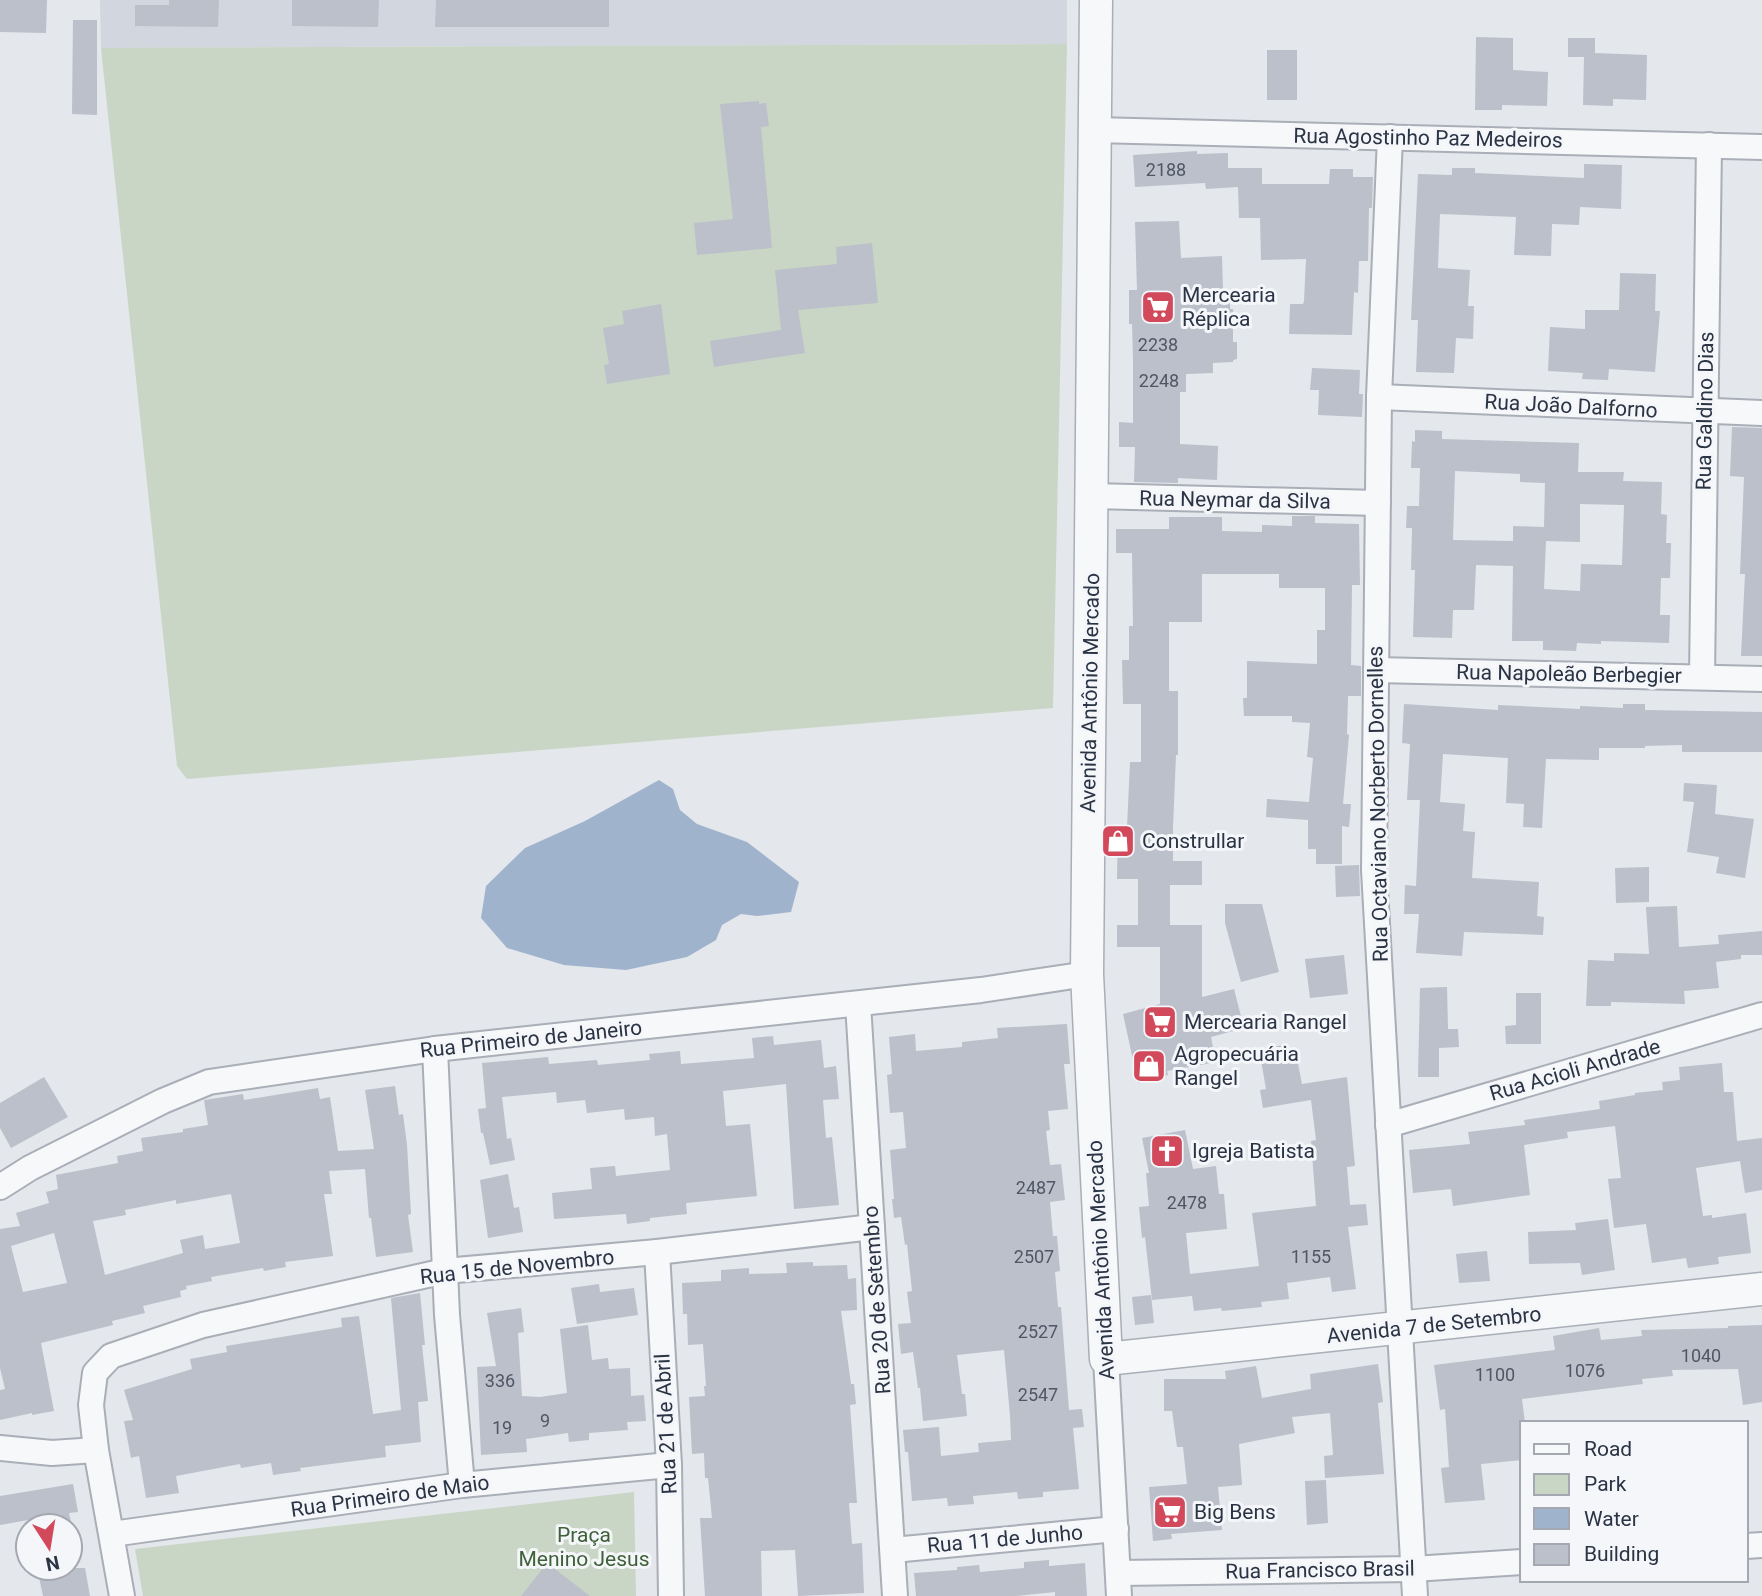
<svg xmlns="http://www.w3.org/2000/svg" width="1762" height="1596" font-family="Roboto,sans-serif">
<style>
.built{fill:#d2d6de}
.green{fill:#c9d6c5}
.water{fill:#9fb4cc}
.building{fill:#bbc0ca;fill-rule:evenodd}
.lines{fill:none;stroke-linecap:round;stroke-linejoin:round}
.minor-casing{stroke:#a9aeb7;stroke-width:28}
.tertiary-casing{stroke:#a9aeb7;stroke-width:35}
.minor{stroke:#f7f8fa;stroke-width:24}
.tertiary{stroke:#f7f8fa;stroke-width:32}
.labels{text-anchor:middle;dominant-baseline:central;stroke-width:6;stroke-linejoin:round;paint-order:stroke}
.number-label{font-size:18px;fill:#4f5766}
.street-label{font-size:21px;fill:#2b3445;stroke:#f4f6f9}
.poi-label{font-size:21px;fill:#2b3445;stroke:#f4f6f9;text-anchor:start}
.park-label{font-size:21px;fill:#3f6138;stroke:#f4f6f9}
</style>
<rect width="100%" height="100%" fill="#e4e7ec"/>
<path class="built" d="M100 0H1067V44L101 48Z"/>
<g class="green">
<path d="M1067 44 1053 708 187 779 177 766 101 48Z"/>
<path d="M634 1492 636 1596H143L135 1549Z"/>
</g>
<path class="water" d="M659 780 673 789 680 810 697 824 747 842 799 882 791 912 757 916 741 914 722 925 716 940 687 957 626 970 564 965 507 948 481 918 486 886 525 848 585 821Z"/>
<g class="building">
<path d="M0 0H47L46 33 0 32Z"/>
<path d="M169 0H219L218 27 135 26V5H169Z"/>
<path d="M292 0H379L378 27 292 26Z"/>
<path d="M436 0H609V27H435Z"/>
<path d="M73 20H97V115L72 114Z"/>
<path d="M1476 37 1513 38V70L1548 72 1547 106 1502 105V110H1475Z"/>
<path d="M1568 38H1595V53L1647 55 1646 100 1613 99V106L1583 105 1584 57H1568Z"/>
<rect x="1267" y="50" width="30" height="50"/>
<path d="M759 101V104L766 103 769 126 761 127 772 248 697 255 694 223 733 219 720 104Z"/>
<path d="M1197 151V154L1228 153V168H1262V184H1329L1330 169H1353V177H1373L1372 208H1369L1368 261H1359L1358 293 1354 292 1352 335 1289 334 1290 304H1303L1304 301 1306 259 1261 260 1260 218H1239L1238 187 1206 189 1205 183 1135 187 1133 155Z"/>
<path d="M1584 164 1622 165 1621 209 1580 207 1579 225 1552 224 1551 256 1514 255 1516 217 1440 214 1438 268 1470 270 1468 306H1474L1473 339 1456 338 1454 373 1416 372 1418 320H1411L1418 174 1452 175V168H1475V173L1584 178Z"/>
<path d="M1179 221 1181 258 1222 256 1223 290H1230V309H1233V342H1237V359L1233 360V362L1213 363V373L1186 374V392H1180V444L1218 446 1217 480 1178 478V483L1134 482 1135 447H1119V422L1133 423V359L1132 324H1129V290H1137L1135 222Z"/>
<path d="M872 243 878 303 798 310 805 353 714 367 710 341 781 330 775 270 837 264 836 247Z"/>
<path d="M1620 273 1656 274 1655 311H1660L1655 372 1609 369 1608 380 1582 379 1583 373 1548 371 1550 327 1585 329V310H1619Z"/>
<path d="M661 304 670 374 607 384 604 365 609 364 603 328 624 324 622 311Z"/>
<path d="M1312 368 1360 370 1359 394H1363L1362 417 1318 415 1319 390H1310Z"/>
<path d="M1732 427 1762 428V656H1741L1745 574H1740L1744 477 1730 476Z"/>
<path d="M1415 430 1442 431V439L1579 443 1578 472H1624L1623 481 1662 482 1661 514 1667 515 1666 543H1671L1670 578H1661L1660 615H1670L1669 643 1601 641V644L1577 643 1576 651 1543 650V641H1512L1513 566 1476 565 1474 610H1453L1452 638 1413 637 1415 570H1411L1412 528H1406L1407 506H1419L1420 468H1411L1412 441 1415 442ZM1455 471 1520 474V482L1545 483 1544 527 1513 526V541L1453 540ZM1580 504 1624 505 1622 565 1581 564 1580 591 1544 589 1546 541 1580 542Z"/>
<path d="M1292 516H1315V523L1359 524 1360 585H1352L1351 665 1361 666V696H1348L1347 734 1349 735 1343 804H1351L1349 827 1342 826V864H1316V849H1308V820L1266 817 1267 799 1309 802 1313 758 1307 757 1310 723 1292 722V716H1244L1243 698H1247V661L1317 664V630H1325V588H1279V574H1202V622H1169V691H1178V755H1176L1173 827V861H1202V885H1170V925H1202V997L1234 989 1244 1028 1211 1037 1216 1062 1167 1071 1168 1075 1138 1083 1123 1014 1160 1004V947H1117V925H1138V879H1117L1118 827H1127L1130 762H1141V704H1123L1122 660H1129V626H1133L1132 553H1116V529H1169V517H1222V531L1262 532V525L1292 526Z"/>
<path d="M1404 704 1498 710V705L1580 709V706L1623 708V704H1645V710L1762 712V752H1682V745L1645 746V748H1599V760L1546 759 1542 828 1523 827 1524 804 1506 803 1508 758 1443 754 1440 802 1465 804 1463 831 1475 832 1472 878 1539 882 1537 916 1544 917 1543 935 1464 932 1462 956 1416 953 1419 914H1404L1405 885 1416 886 1420 800H1407L1410 744 1402 743Z"/>
<path d="M1684 783 1717 785 1715 814 1754 819 1745 878 1716 873 1719 857 1687 852 1694 802 1683 801Z"/>
<path d="M1359 865 1360 896 1336 897 1335 866Z"/>
<path d="M1649 867V902L1616 903 1615 868Z"/>
<path d="M1225 904H1262L1279 972 1241 982 1225 923Z"/>
<path d="M1677 906 1679 947 1719 944 1718 935 1762 931V955H1741V959L1716 962 1719 988 1684 991 1685 1004 1611 1002V1006H1586L1588 960 1614 961V953L1649 954 1646 907Z"/>
<path d="M1344 955 1348 994 1310 998 1305 959Z"/>
<path d="M1447 987 1448 1029H1458L1459 1047 1439 1048V1077H1418L1420 988Z"/>
<path d="M1516 993H1541V1044H1506L1505 1026 1516 1025Z"/>
<path d="M1067 1024 1070 1064H1064L1068 1109 1048 1111 1050 1130 1046 1131 1050 1165 1061 1164 1065 1200 1050 1202 1053 1236H1057L1060 1271 1055 1272 1058 1307H1061L1069 1410 1082 1409 1084 1427 1073 1428 1079 1489 1043 1492V1497L1018 1499 1017 1492 973 1496 974 1504 948 1506 947 1498 912 1501 908 1452H905L903 1430 939 1427 941 1456 979 1452 978 1443 1011 1440 1010 1416 1004 1350 957 1355 962 1394H965L967 1416 923 1421 920 1388H918L913 1352 901 1354 898 1324 911 1323 907 1292 912 1291 907 1244 905 1245 901 1217 894 1218 892 1199H894L890 1150 906 1148 903 1112 890 1113 887 1075 892 1074 889 1037 915 1034 916 1051 962 1047V1042L998 1038 997 1028Z"/>
<path d="M773 1036 774 1045 821 1040 824 1068 836 1066 839 1099 823 1100 826 1138 832 1137 839 1205 794 1209 786 1084 723 1091 726 1126 750 1124 757 1196 686 1203 687 1214 650 1218V1221L627 1224 626 1214 554 1219 552 1193 592 1189 590 1168 615 1166 616 1176 670 1170 667 1134 655 1136 654 1117 625 1120 624 1109 587 1113 585 1100 557 1103 556 1092 502 1097 507 1139 511 1138 515 1160 490 1165 483 1133H481L478 1109 486 1108 482 1063 548 1057 549 1064 597 1060 598 1065 650 1060 649 1054 680 1051 681 1064 754 1058 752 1038Z"/>
<path d="M1285 1045 1286 1050 1295 1048 1302 1084 1347 1077 1355 1166 1347 1167 1350 1205 1366 1204 1368 1225 1348 1227 1356 1289 1332 1292 1330 1277 1287 1283 1289 1299 1261 1302 1262 1307 1222 1311 1221 1308 1194 1311 1192 1296 1152 1300 1145 1237 1142 1238 1139 1207 1149 1206 1146 1173H1149L1142 1138 1185 1130 1193 1169 1216 1166 1219 1194H1224L1227 1229 1186 1233 1190 1274 1259 1266 1252 1213 1316 1206 1311 1141 1316 1140 1311 1100 1263 1108 1260 1090 1266 1089 1259 1049Z"/>
<path d="M1722 1063 1724 1092H1733L1737 1141 1762 1138V1190L1745 1193 1740 1161 1696 1168 1703 1216 1712 1215V1218L1746 1213 1751 1253 1718 1257 1719 1264 1688 1268 1686 1258 1652 1263 1646 1224 1614 1228 1608 1179 1621 1178 1615 1126 1567 1132 1568 1138 1524 1145 1530 1195 1453 1206 1451 1189 1413 1193 1409 1150 1470 1144 1468 1132 1525 1125 1524 1120 1600 1109 1599 1101 1635 1095V1093L1663 1090 1662 1082 1680 1080 1679 1067Z"/>
<path d="M44 1077 68 1117 11 1148 0 1128V1103Z"/>
<path d="M395 1086 399 1115 403 1114 407 1145 411 1214 408 1215 413 1252 376 1257 371 1218H369L365 1169 329 1171 332 1194H324L333 1256 285 1262 286 1267 264 1271 263 1268 211 1277 212 1281 186 1286 187 1289 180 1291 181 1297 143 1306 145 1313 112 1321 113 1325 41 1343 54 1411 32 1415V1413L0 1420V1390L5 1389 0 1368V1229L20 1226 16 1213 49 1203 46 1192 58 1189 56 1175 118 1163 117 1156 143 1151 141 1138 183 1132V1129L208 1125 204 1100 243 1094 244 1100 318 1088 320 1099 330 1097 338 1151 374 1149 365 1090ZM231 1194 240 1243 205 1249 203 1235 180 1240 183 1253 105 1275 93 1221 126 1215 125 1210 176 1200V1204ZM54 1233 67 1283 23 1292 11 1246Z"/>
<path d="M508 1174 514 1208 519 1207 523 1232 488 1238 480 1180Z"/>
<path d="M1608 1219 1615 1270 1582 1275 1580 1263 1529 1264 1528 1232 1576 1230 1575 1223Z"/>
<path d="M1487 1251 1490 1281 1459 1283 1456 1254Z"/>
<path d="M813 1262V1266L847 1265 848 1279 856 1278 857 1310 841 1311 851 1384H854L856 1404 850 1405 857 1503H849L852 1544 862 1543 864 1593 798 1596 795 1550 761 1551 762 1596H705L700 1518H712L708 1478H705L704 1453 692 1454 689 1397 705 1396 704 1386H706L703 1344 688 1345 687 1314H683L682 1283 721 1281V1270L749 1268V1274L787 1273 786 1263Z"/>
<path d="M599 1284 600 1292 634 1288 638 1315 577 1324 571 1288Z"/>
<path d="M420 1293 425 1345H422L428 1401 418 1402 421 1442 385 1446 386 1457 300 1468 301 1471 273 1475 271 1463 241 1468 240 1464 176 1476 179 1493 146 1498 139 1456 131 1458 124 1421 133 1420 124 1390 192 1369 190 1359 227 1352 226 1346 342 1327 341 1318 359 1316 373 1414 401 1410 391 1298Z"/>
<path d="M1151 1295 1154 1323 1135 1325 1132 1297Z"/>
<path d="M521 1308 524 1332 518 1333 522 1396 540 1397 567 1393 560 1329 588 1325 592 1360 608 1358 609 1369 630 1368 631 1396 644 1395 646 1421 627 1422 628 1430 589 1433V1440L569 1442 568 1433 526 1439 527 1452 481 1455 477 1367 496 1366 487 1313Z"/>
<path d="M1762 1325V1402L1743 1405 1738 1369 1672 1370 1673 1376 1642 1379 1643 1384 1522 1399 1525 1423H1522V1460L1481 1464 1485 1500 1445 1503 1441 1468 1449 1467 1445 1409 1440 1410 1434 1365 1555 1350 1553 1336 1599 1328 1601 1340 1642 1336 1641 1330 1728 1328V1326Z"/>
<path d="M1378 1364 1383 1402 1378 1403 1384 1474 1325 1478 1324 1456 1333 1455 1330 1413 1292 1417 1295 1433 1239 1444 1242 1485 1218 1487 1222 1530 1171 1534 1172 1539 1153 1541 1149 1487 1187 1484 1183 1447H1177L1172 1411H1164V1379H1226L1225 1371 1256 1366 1262 1398 1311 1389 1310 1374Z"/>
<path d="M1326 1480 1328 1523 1307 1525 1305 1481Z"/>
<path d="M73 1484 78 1512 69 1513 72 1526H35L34 1519 0 1525V1496Z"/>
<path d="M1049 1560V1566L1085 1563 1087 1596H1055V1592L1015 1596H916L914 1573 957 1570V1567L979 1565 980 1572 1024 1568V1562Z"/>
<path d="M547 1563 590 1596H521Z"/>
<path d="M37 1568H85L90 1596H43Z"/>
</g>
<g class="lines">
<g class="minor-casing">
<g id="minor">
<path d="M1095 130 1762 147"/>
<path d="M1390 137 1379 397 1374 870 1415 1596"/>
<path d="M1379 397 1762 413"/>
<path d="M1092 496 1378 503"/>
<path d="M1376 670 1762 679"/>
<path d="M1702 677 1709 145"/>
<path d="M858 1004 895 1596"/>
<path d="M435 1049 447 1315 462 1485"/>
<path d="M1388 1125 1762 1015"/>
<path d="M0 1187 30 1168 163 1101 209 1082 435 1049 981 990 1087 974"/>
<path d="M657 1252 669 1465 671 1596"/>
<path d="M1106 1359 1119 1596"/>
<path d="M0 1448 52 1453 96 1450"/>
<path d="M112 1534 462 1485 669 1465"/>
<path d="M1746 1546 1762 1545"/>
<path d="M893 1550 1116 1529"/>
<path d="M1118 1573 1413 1569 1522 1562"/>
<path d="M122 1596 96 1450 91 1405 95 1373 111 1356 203 1325 445 1271 657 1252 872 1227"/>
</g>
</g>
<g class="tertiary-casing">
<path id="tertiary" d="M1096 0 1087 974 1106 1359 1762 1289"/>
</g>
<use href="#minor" class="minor"/>
<use href="#tertiary" class="tertiary"/>
</g>
<defs>
<g id="supermarket-square" transform="scale(1.75)"><rect x="-9" y="-9" width="18" height="18" rx="4" fill="#d1495b" stroke="#f4f6f9"/><path d="M-6-5.5h2.5l.6 2H6L4.5 2H-2.5L-4.4-4H-6ZM-1.5 3.2a1.3 1.3 0 1 0 .1 0ZM3 3.2a1.3 1.3 0 1 0 .1 0Z" fill="#fff"/></g>
<g id="shop-square" transform="scale(1.75)"><rect x="-9" y="-9" width="18" height="18" rx="4" fill="#d1495b" stroke="#f4f6f9"/><path d="M-5-2.5h2.3a2.7 3.5 0 0 1 5.4 0H5L5.5 6h-11ZM-1.5-2.5h3a1.5 2.3 0 0 0-3 0Z" fill="#fff"/></g>
<g id="church-square" transform="scale(1.75)"><rect x="-9" y="-9" width="18" height="18" rx="4" fill="#d1495b" stroke="#f4f6f9"/><path d="M-1.2-6h2.4v3.5h3.3v2.4h-3.3V6h-2.4V-.1h-3.3v-2.4h3.3Z" fill="#fff"/></g>
</defs>
<g fill-rule="evenodd">
<use href="#supermarket-square" x="1158" y="307"/>
<use href="#shop-square" x="1118" y="841"/>
<use href="#supermarket-square" x="1160" y="1022"/>
<use href="#shop-square" x="1149" y="1066"/>
<use href="#church-square" x="1167" y="1151"/>
<use href="#supermarket-square" x="1170" y="1512"/>
</g>
<g class="labels">
<g class="number-label">
<text x="1166" y="169">2188</text>
<text x="1158" y="344">2238</text>
<text x="1159" y="380">2248</text>
<text x="1036" y="1187">2487</text>
<text x="1187" y="1202">2478</text>
<text x="1034" y="1256">2507</text>
<text x="1311" y="1256">1155</text>
<text x="1038" y="1331">2527</text>
<text x="1701" y="1355">1040</text>
<text x="1585" y="1370">1076</text>
<text x="1495" y="1374">1100</text>
<text x="500" y="1380">336</text>
<text x="1038" y="1394">2547</text>
<text x="545" y="1420">9</text>
<text x="502" y="1427">19</text>
</g>
<g class="street-label">
<text transform="translate(1428 138) rotate(1)">Rua Agostinho Paz Medeiros</text>
<text transform="translate(1571 406) rotate(3)">Rua João Dalforno</text>
<text transform="translate(1705 411) rotate(-89)">Rua Galdino Dias</text>
<text transform="translate(1235 500) rotate(1)">Rua Neymar da Silva</text>
<text transform="translate(1569 674) rotate(1)">Rua Napoleão Berbegier</text>
<text transform="translate(1090 693) rotate(-89)">Avenida Antônio Mercado</text>
<text transform="translate(1378 804) rotate(-91)">Rua Octaviano Norberto Dornelles</text>
<text transform="translate(531 1039) rotate(-6)">Rua Primeiro de Janeiro</text>
<text transform="translate(1575 1070) rotate(-16)">Rua Acioli Andrade</text>
<text transform="translate(1101 1260) rotate(-93)">Avenida Antônio Mercado</text>
<text transform="translate(517 1267) rotate(-6)">Rua 15 de Novembro</text>
<text transform="translate(877 1300) rotate(-94)">Rua 20 de Setembro</text>
<text transform="translate(1434 1325) rotate(-6)">Avenida 7 de Setembro</text>
<text transform="translate(666 1424) rotate(-93)">Rua 21 de Abril</text>
<text transform="translate(390 1496) rotate(-8)">Rua Primeiro de Maio</text>
<text transform="translate(1005 1539) rotate(-5)">Rua 11 de Junho</text>
<text transform="translate(1320 1570) rotate(-1)">Rua Francisco Brasil</text>
</g>
<g class="poi-label">
<text x="1182" y="295">Mercearia<tspan x="1182" dy="24">Réplica</tspan></text>
<text x="1142" y="841">Construllar</text>
<text x="1184" y="1022">Mercearia Rangel</text>
<text x="1174" y="1054">Agropecuária<tspan x="1174" dy="24">Rangel</tspan></text>
<text x="1192" y="1151">Igreja Batista</text>
<text x="1194" y="1512">Big Bens</text>
</g>
<g class="park-label">
<text x="584" y="1535">Praça<tspan x="584" dy="24">Menino Jesus</tspan></text>
</g>
</g>
<rect x="1520" y="1421" width="228" height="161" fill="#f4f6f9" stroke="#a4a8b1" stroke-width="2"/>
<rect x="1534" y="1444" width="35" height="10" fill="#f7f8fa" stroke="#a4a8b1" stroke-width="2"/>
<text x="1584" y="1456" font-size="21" fill="#2b3445">Road</text>
<rect x="1534" y="1474" width="35" height="21" fill="#c9d6c5" stroke="#a4a8b1" stroke-width="2"/>
<text x="1584" y="1491" font-size="21" fill="#2b3445">Park</text>
<rect x="1534" y="1508" width="35" height="21" fill="#9fb4cc" stroke="#a4a8b1" stroke-width="2"/>
<text x="1584" y="1526" font-size="21" fill="#2b3445">Water</text>
<rect x="1534" y="1544" width="35" height="21" fill="#bbc0ca" stroke="#a4a8b1" stroke-width="2"/>
<text x="1584" y="1561" font-size="21" fill="#2b3445">Building</text>
<g transform="translate(49 1547) rotate(168)"><circle r="33" fill="#f4f6f9" stroke="#a4a8b1" stroke-width="2"/>
<path d="M0-5L12 26L0 18L-12 26Z" fill="#d1495b"/>
<text y="-10" font-size="19" font-weight="bold" text-anchor="middle" fill="#2b3445">N</text>
</g>
</svg>
